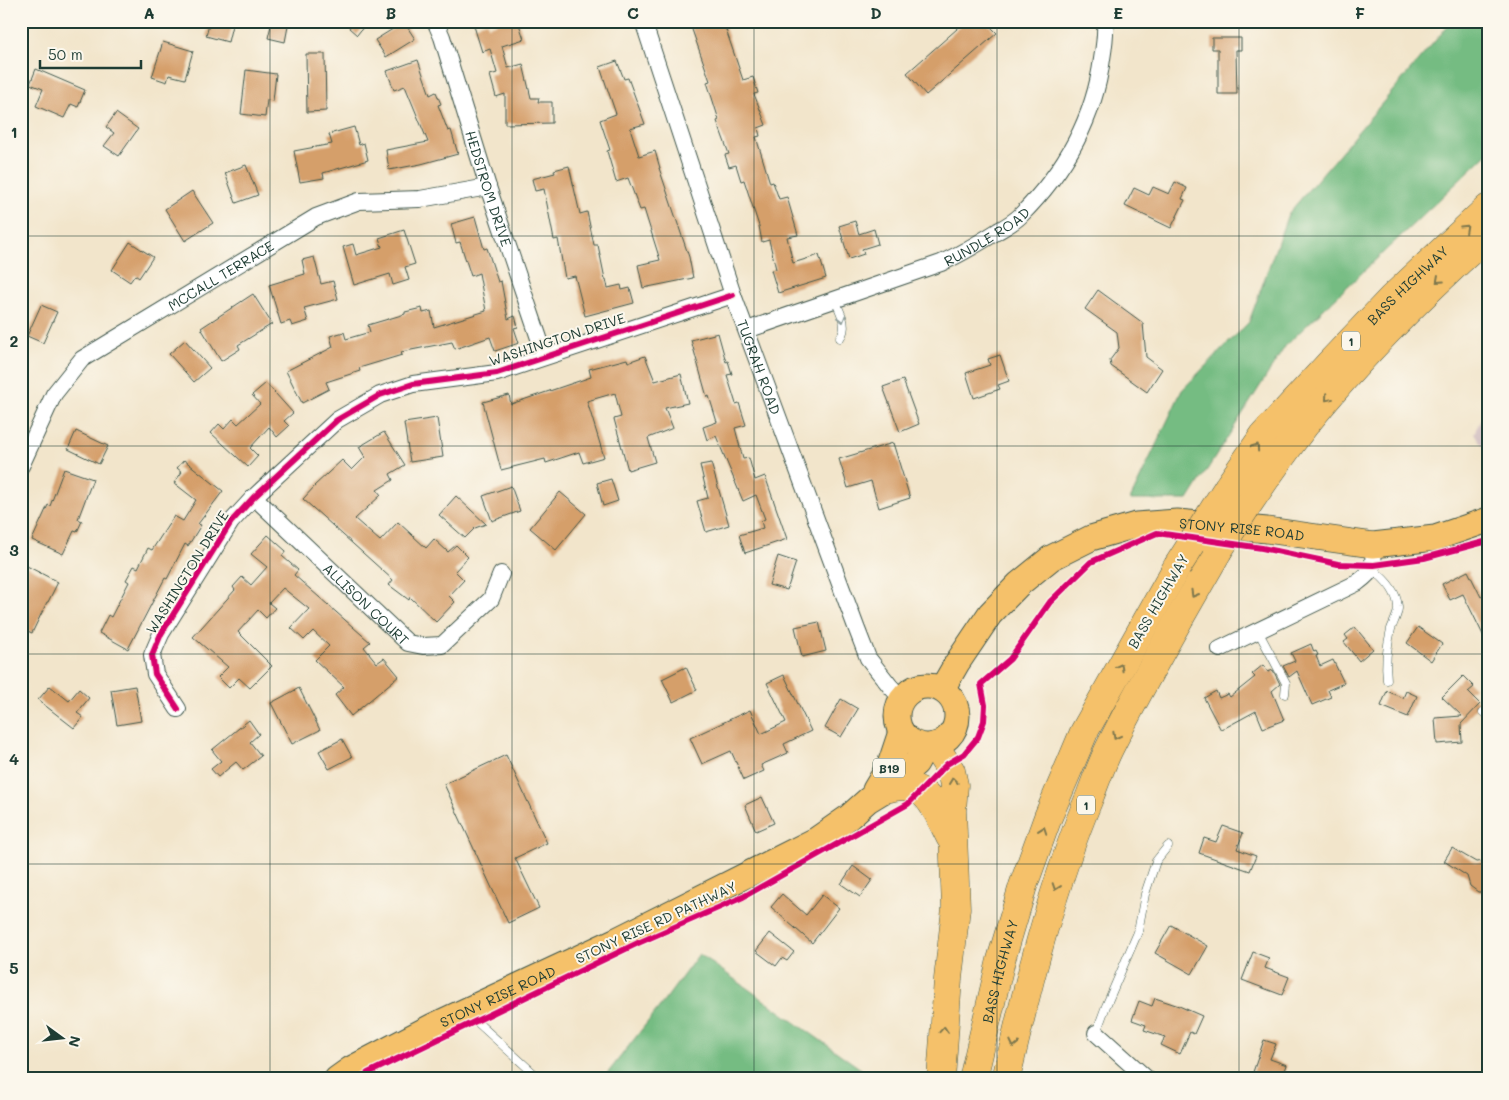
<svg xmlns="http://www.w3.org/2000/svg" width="1509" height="1100" font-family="Mali,sans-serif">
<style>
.industrial{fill:#d2bfc1}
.forest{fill:#75bc82;stroke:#4a7c5b}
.building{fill:#d59f6a}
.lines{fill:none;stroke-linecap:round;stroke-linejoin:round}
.lane-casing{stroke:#3f564b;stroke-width:9}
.street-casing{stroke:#3f564b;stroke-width:18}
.primary-casing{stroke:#3f564b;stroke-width:27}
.highway-casing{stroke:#3f564b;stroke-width:29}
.lane{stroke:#fff;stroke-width:8}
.street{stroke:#fff;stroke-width:16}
.primary{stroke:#f5c16b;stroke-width:25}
.highway{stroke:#f5c16b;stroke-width:28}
.highway-bridge-casing{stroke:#3f564b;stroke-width:29;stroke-linecap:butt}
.highway-bridge{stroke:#f5c16b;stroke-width:28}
.cycleway-casing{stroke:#fbf7ec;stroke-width:9}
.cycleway{stroke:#d6006c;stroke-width:6}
.oneway{stroke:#7f784d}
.oneway2{stroke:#8f9e9a}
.grid{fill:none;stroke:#1f3d34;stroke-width:1;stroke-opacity:0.55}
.labels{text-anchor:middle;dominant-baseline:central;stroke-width:4;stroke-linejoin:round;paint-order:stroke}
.shield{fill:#fbf7ec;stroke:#61756b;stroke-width:1}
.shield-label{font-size:12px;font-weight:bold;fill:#1f3d34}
.street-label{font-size:14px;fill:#1f3d34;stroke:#fbf7ec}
.neatline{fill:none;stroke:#1f3d34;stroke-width:2}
.grid-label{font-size:16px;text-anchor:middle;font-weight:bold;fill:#1f3d34}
</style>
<rect width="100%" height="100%" fill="#fbf7ec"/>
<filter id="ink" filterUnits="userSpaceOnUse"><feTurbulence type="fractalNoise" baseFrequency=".02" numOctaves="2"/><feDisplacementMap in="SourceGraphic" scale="10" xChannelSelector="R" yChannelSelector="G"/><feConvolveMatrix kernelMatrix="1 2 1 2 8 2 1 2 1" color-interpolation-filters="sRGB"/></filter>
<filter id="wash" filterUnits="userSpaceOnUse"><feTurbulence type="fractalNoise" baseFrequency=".0096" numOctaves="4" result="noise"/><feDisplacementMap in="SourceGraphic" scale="20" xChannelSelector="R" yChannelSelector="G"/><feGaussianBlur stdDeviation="1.12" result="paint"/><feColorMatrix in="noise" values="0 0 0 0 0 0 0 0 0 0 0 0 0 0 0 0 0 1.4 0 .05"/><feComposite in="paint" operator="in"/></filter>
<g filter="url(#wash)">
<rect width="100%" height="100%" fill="#f2e5cb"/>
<path class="industrial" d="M1488 406V454L1474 433Z"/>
<g class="forest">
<path d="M1452 21H1488V153L1286 345 1188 500H1130L1182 390 1249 322 1288 214Z"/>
<path d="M699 954 875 1079H603L668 996Z"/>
</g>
<g id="blocks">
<g class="building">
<path d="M210 21H233L228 42 206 36Z"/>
<path d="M272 21H289L285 42 268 38Z"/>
<path d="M354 21H368L357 35 349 28Z"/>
<path d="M506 21H518L524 39 502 46 508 68 523 64 531 98H539L538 102H552V123L505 124V94L496 97 490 75 497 73 490 49 482 52 474 26 487 22 488 26Z"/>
<path d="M689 21H723L743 80 753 77 758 93 754 94 766 125 758 128 760 136 756 137 770 183 773 182 779 199 787 197 798 235 787 237 793 263 819 255 826 278 778 293 771 270 776 269 769 240 762 242 759 226 744 180 741 181 736 165 729 167 725 155 729 154 717 121 719 120 707 82 710 81Z"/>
<path d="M966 21H985L997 33 926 95 907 73Z"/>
<path d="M404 22 415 39 386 57 375 40Z"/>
<path d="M1212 38H1241V50H1236L1237 94H1218V49H1212Z"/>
<path d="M163 42 193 51 185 79 169 75 167 82 152 77Z"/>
<path d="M306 54H325L326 111 307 112Z"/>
<path d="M418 60 430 95 436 92 441 104 438 105 448 131 451 130 458 154 421 164 389 170 386 150 428 142 405 86 394 90 387 71Z"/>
<path d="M617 61 624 79 628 78 645 124 630 128 639 156 655 151 660 168H659L689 257 693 278 643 288 638 265 660 260 644 209 640 210 628 178 616 182 607 151 610 150 600 120 616 114 600 67Z"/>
<path d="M36 69 85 90 78 107 71 104 64 118 36 106 43 89 30 84Z"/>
<path d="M246 70 276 74 273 101 267 100 265 117 241 114Z"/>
<path d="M116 113 138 129 119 156 104 146 114 133 106 127Z"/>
<path d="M354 127 359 145 364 143 368 160 323 173 324 178 300 182 294 151 332 144 329 134Z"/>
<path d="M246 165 258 195 236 203 225 173Z"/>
<path d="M569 166 580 214 587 212 594 245H598L605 279H606L608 288 621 285 622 290 630 288 634 303 585 316 575 276 565 278 558 239 554 240 544 189 535 191 532 179 555 173 554 170Z"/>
<path d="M1175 182 1187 188 1182 199 1185 200 1171 228 1125 206 1134 188 1149 195 1153 187 1169 194Z"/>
<path d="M192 191 213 223 185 241 165 209Z"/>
<path d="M475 217 484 249 487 248 498 282 501 281 508 319 515 316 518 327 514 328 519 343 495 351 490 337 455 349 452 342 401 352 402 355 359 368 360 371 326 382 329 389 302 403 286 371 333 347 330 336 344 332 346 339 370 332 368 325 405 314V312L422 308 423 313 431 311 434 327 486 311 479 273 471 276 460 242 456 243 451 224Z"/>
<path d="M855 221 859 234 874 229 878 244 862 249 864 254 849 259 839 226Z"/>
<path d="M404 230 415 264 405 267 409 280 393 285 390 274 354 285 343 247 353 244 356 255 382 247 379 238Z"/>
<path d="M130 242 153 257 139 278 135 275 130 282 112 270Z"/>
<path d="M314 257 321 284 333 281 338 299 304 308 308 321 292 326 290 321 281 324 269 285 305 274 302 260Z"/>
<path d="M1098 290 1143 323 1146 357 1162 369 1147 392 1111 366 1110 360 1119 348 1117 332 1085 309Z"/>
<path d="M253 294 272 324 238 345 240 349 221 361 201 328Z"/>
<path d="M41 305 57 312 43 343 27 336Z"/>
<path d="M718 333 726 362 728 361 732 374 727 375 736 404 739 403 746 425 735 428 743 459 749 458 755 480 765 476 787 539 745 553 739 535 763 528 761 521 765 519 756 495 743 501 716 436 707 440 703 427 717 422 709 396 707 397 691 340Z"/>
<path d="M185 340 210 368 194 382 169 354Z"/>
<path d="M1000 355 1009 381 998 385 1000 389 974 398 966 373 990 365 988 359Z"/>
<path d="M645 356 655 381 681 374 688 403 665 408 673 428 648 438 655 462 628 470 614 419 621 417 615 393 587 401 604 457 583 463 579 452 546 463 545 459 501 470 483 402 509 395 511 404 591 377 589 369 627 359 628 362Z"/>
<path d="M903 380 919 424 900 432 883 387Z"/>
<path d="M266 383 293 413 284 421 289 426 277 437 269 427 250 448 258 456 248 467 211 433 219 424 224 429 233 419 238 424 260 404 252 395Z"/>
<path d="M437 418 443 457 410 462 404 423Z"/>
<path d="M76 431 108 446 99 464 68 449Z"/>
<path d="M384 432 405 465 390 474 393 480 377 490 381 495 355 519 380 541 398 522 426 548 434 539 448 552 456 545 468 557 455 571 464 580 449 596 455 602 436 622 410 597 409 600 389 585 393 580 303 499 315 486H314L342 460 352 470 365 457 359 447Z"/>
<path d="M893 443 910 498 879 508 871 481 848 488 839 459Z"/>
<path d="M184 460 223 491 198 524 201 525 188 546 185 544 167 579 165 578 128 649 99 633 108 615 111 617 129 582 126 580 134 566 138 568 148 548 152 550 174 516 183 521 196 500 174 483 182 472 177 468Z"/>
<path d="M711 463 729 525 706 532 697 501 708 498 700 465Z"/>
<path d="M64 469 93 479 78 519 82 521 77 532 74 531 63 554 32 540 48 505 50 506Z"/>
<path d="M611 479 618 501 603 506 597 483Z"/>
<path d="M511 486 520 511 492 521 483 496Z"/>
<path d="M560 492 586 514 556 550 530 528Z"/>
<path d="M456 496 486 524 475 528 465 538 439 515Z"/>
<path d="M268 535 286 551 282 556 298 570 294 575 370 642 364 647 377 663 384 658 399 676 351 716 335 695 344 687 315 660 329 646 313 631 304 640 291 628 309 609 283 588 269 603 275 608 266 618 258 610 238 632 272 666 250 688 239 678 229 688 218 677 228 667 193 637 235 590 233 587 242 577 251 585 267 567 251 554Z"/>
<path d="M778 556 796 562 787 590 769 585Z"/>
<path d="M21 563 58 582 48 602H47L32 633 21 628Z"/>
<path d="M1468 571 1481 597 1483 596 1488 605V645L1463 594 1450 600 1442 584Z"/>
<path d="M819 622 826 651 802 657 795 627Z"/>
<path d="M1355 627 1373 649 1359 661 1344 642 1348 639 1345 635Z"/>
<path d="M1418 627 1442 644 1431 661 1407 643Z"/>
<path d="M1311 644 1314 652 1316 651 1318 655 1316 656 1320 666 1333 660 1344 683 1328 690 1331 697 1312 705 1297 671 1289 677 1283 666 1295 661 1291 653Z"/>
<path d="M1263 665 1268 672 1273 670 1280 684 1272 691 1284 720 1263 728 1256 711 1221 730 1204 698 1216 691 1219 698 1228 694 1230 697 1255 677 1252 674Z"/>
<path d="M686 667 697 690 673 702 662 679Z"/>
<path d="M784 675 811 731 784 744 788 753 761 765 764 771 744 780 731 751 702 764 690 738 750 710 761 734 786 722 767 683Z"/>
<path d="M1463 676 1474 687 1468 692 1480 704 1461 724 1462 742 1437 744 1435 718 1462 716 1442 697Z"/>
<path d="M50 686 69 701 79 689 89 698 77 713 83 717 74 728 38 700Z"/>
<path d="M135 686 141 721 117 725 111 690Z"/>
<path d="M299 688 320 730 292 744 271 703Z"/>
<path d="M1387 691 1403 698 1406 691 1417 696 1408 717 1381 706Z"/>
<path d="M841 699 858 709 841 737 825 728Z"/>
<path d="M249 720 259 734 250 742 261 756 243 770 236 762 218 777 211 769 221 761 212 750Z"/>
<path d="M342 739 352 757 329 769 319 751Z"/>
<path d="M506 755 547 843 515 858 539 908 508 923 444 784Z"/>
<path d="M762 797 774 823 756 831 745 805Z"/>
<path d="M1223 826 1243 833 1237 849 1256 856 1250 871 1199 853 1204 838 1216 842Z"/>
<path d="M1452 848 1476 862 1488 861V892H1478L1470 886 1467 876 1444 861Z"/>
<path d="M853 866 872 880 860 897 841 884Z"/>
<path d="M782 894 806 915 822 895 839 908 812 943 771 907Z"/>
<path d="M1171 925 1208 946 1192 974 1155 953Z"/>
<path d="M770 933 794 952 787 961 782 958 776 966 756 951Z"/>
<path d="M1253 952 1269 958 1265 968 1289 977 1282 995 1242 980Z"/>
<path d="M1155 998 1179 1006 1202 1016 1194 1034 1190 1032 1180 1054 1161 1045 1165 1037 1144 1030 1146 1025 1132 1020 1139 1001 1152 1006Z"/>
<path d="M1264 1040 1276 1044 1270 1059 1287 1065 1282 1079H1259L1261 1075 1253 1072Z"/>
</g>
</g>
</g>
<g filter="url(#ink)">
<use href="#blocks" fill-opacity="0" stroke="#3f564b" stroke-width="1"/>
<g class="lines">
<g class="lane-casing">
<g id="lane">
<path d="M835 300C840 312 849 326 840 338"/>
<path d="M1372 569C1384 578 1397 590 1398 607 1399 613 1393 623 1391 629 1387 646 1385 663 1387 680"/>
<path d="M1258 631 1286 683 1285 694"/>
<path d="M1483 712 1488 715"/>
<path d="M467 1013 540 1079"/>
<path d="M1096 1033 1106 1006 1138 932 1145 894 1156 861 1168 846"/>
</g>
</g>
<g class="street-casing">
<g id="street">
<path id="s1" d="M435 21 442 37 488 187 545 356"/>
<path id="s2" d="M643 21 733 295 856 627 868 658 890 686 902 699"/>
<path id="s3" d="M747 330 941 263C961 254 979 243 998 231 1005 227 1014 222 1020 216 1063 173 1094 120 1102 59 1104 47 1106 34 1105 21"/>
<path id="s4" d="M21 466 54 394 82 359 316 217 359 201 420 199 488 187"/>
<path id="s5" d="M254 497 408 643 423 646 442 645 491 599 501 574"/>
<path d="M1220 649 1357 583C1375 570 1374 566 1373 545"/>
<path d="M178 709 155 674 152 655 161 634 231 522 254 497 337 420 380 395 413 384 497 373 733 295"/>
<path d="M1096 1033 1147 1079"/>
</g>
</g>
<g class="primary-casing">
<g id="primary">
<circle cx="927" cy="716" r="30"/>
<path id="s6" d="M942 689 957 663 990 614 1019 584 1051 558 1091 538 1136 525 1177 522 1267 530 1373 545 1435 538 1488 520"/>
<path d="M875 790 890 765 901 732"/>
<path id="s7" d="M337 1079 351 1069 433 1026 617 940 816 840 849 817 868 800 886 789 916 763 925 747"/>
</g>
</g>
<g class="highway-casing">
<g id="highway">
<path id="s8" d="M1228 487 1264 435 1330 363 1392 298 1488 208"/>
<path d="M1247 506C1266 478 1285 451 1305 425 1360 356 1422 294 1488 235"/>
<path d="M935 746 951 771 954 785 952 810 956 908 948 979 941 1079"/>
<path d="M886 789C926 776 935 808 950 837"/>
<path id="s9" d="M973 1079 1001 960 1023 886 1048 817 1084 732 1177 567"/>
<path d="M1006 1079C1028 983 1052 887 1090 796 1096 780 1102 763 1110 747 1143 680 1181 616 1218 551"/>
</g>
</g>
<use href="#lane" class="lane"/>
<use href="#street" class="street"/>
<use href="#primary" class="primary"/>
<use href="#highway" class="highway"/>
<g class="highway-bridge-casing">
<g id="highway-bridge">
<path d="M1218 551 1247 506"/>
<path d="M1177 567 1228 487"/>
</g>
</g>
<use href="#highway-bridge" class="highway-bridge"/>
<g class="cycleway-casing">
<g id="cycleway">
<path d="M178 709 155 674 152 655 161 634 231 522 254 497 337 420 380 395 413 384 497 373 733 295"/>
<path d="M360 1079 368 1073 638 943 743 897 908 804 947 764 964 754 978 737 984 721 985 705 981 684 1010 659 1050 602 1091 562 1157 533 1262 548 1338 564 1374 565 1424 558 1488 541"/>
</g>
</g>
<use href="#cycleway" class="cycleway"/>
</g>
<defs><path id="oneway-chevron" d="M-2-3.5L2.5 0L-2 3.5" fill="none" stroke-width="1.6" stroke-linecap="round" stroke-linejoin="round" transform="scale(1.25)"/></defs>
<g class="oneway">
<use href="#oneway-chevron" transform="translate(1465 228) rotate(-43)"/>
<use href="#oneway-chevron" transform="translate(1439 280) rotate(138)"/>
<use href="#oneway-chevron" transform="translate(1328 398) rotate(130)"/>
<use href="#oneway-chevron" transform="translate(1256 447) rotate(-55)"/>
<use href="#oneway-chevron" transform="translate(1194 594) rotate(120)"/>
<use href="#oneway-chevron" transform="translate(1120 667) rotate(-61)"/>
<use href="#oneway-chevron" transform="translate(1116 736) rotate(118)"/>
<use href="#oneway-chevron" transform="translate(953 781) rotate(-97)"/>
<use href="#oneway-chevron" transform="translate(1043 830) rotate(-71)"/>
<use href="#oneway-chevron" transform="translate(1056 887) rotate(109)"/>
<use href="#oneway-chevron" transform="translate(944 1030) rotate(-86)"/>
<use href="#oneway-chevron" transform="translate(1014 1044) rotate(103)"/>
</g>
<use class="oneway2" href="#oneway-chevron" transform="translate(842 319) rotate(75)"/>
</g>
<path class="grid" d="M270 21V1079M512 21V1079M754 21V1079M997 21V1079M1239 21V1079M21 236H1488M21 446H1488M21 654H1488M21 864H1488"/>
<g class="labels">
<g class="shield">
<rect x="1342" y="331.5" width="18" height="19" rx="4"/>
<rect x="873" y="758.5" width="32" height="19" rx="4"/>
<rect x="1077" y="795.5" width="18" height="19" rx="4"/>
</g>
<g class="shield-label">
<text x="1351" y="341">1</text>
<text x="889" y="768">B19</text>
<text x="1086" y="805">1</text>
</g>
<g class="street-label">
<text stroke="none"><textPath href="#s1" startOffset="176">HEDSTROM DRIVE</textPath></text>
<text stroke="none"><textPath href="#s3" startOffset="258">RUNDLE ROAD</textPath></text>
<text stroke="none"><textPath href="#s4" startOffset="286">MCCALL TERRACE</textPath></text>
<text stroke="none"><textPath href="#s8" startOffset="271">BASS HIGHWAY</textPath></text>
<text transform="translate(557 339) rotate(-18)">WASHINGTON DRIVE</text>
<text stroke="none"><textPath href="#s2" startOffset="365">TUGRAH ROAD</textPath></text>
<text stroke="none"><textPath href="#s6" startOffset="370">STONY RISE ROAD</textPath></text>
<text transform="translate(187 572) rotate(-58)">WASHINGTON DRIVE</text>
<text transform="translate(1158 601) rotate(-60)">BASS HIGHWAY</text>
<text stroke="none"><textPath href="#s5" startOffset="155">ALLISON COURT</textPath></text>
<text transform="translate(656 922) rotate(-25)">STONY RISE RD PATHWAY</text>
<text stroke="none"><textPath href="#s9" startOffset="111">BASS HIGHWAY</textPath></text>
<text stroke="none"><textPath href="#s7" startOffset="181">STONY RISE ROAD</textPath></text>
</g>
</g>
<rect width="1509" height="1100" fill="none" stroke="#fbf7ec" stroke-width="55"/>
<g transform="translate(62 1038) rotate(105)" stroke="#fbf7ec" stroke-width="4" paint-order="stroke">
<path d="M0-4L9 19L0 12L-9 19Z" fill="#1f3d34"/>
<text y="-8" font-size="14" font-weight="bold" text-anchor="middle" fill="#1f3d34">N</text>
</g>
<path d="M40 60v8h101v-8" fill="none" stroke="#1f3d34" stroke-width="2.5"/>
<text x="48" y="60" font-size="15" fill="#1f3d34" stroke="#fbf7ec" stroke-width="4" paint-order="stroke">50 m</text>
<rect x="28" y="28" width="1454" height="1044" class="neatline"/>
<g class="grid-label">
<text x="149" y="19">A</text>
<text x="391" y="19">B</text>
<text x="633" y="19">C</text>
<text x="876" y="19">D</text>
<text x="1118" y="19">E</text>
<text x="1360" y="19">F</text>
<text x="14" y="138">1</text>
<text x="14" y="347">2</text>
<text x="14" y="556">3</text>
<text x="14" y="765">4</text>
<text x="14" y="974">5</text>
</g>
</svg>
